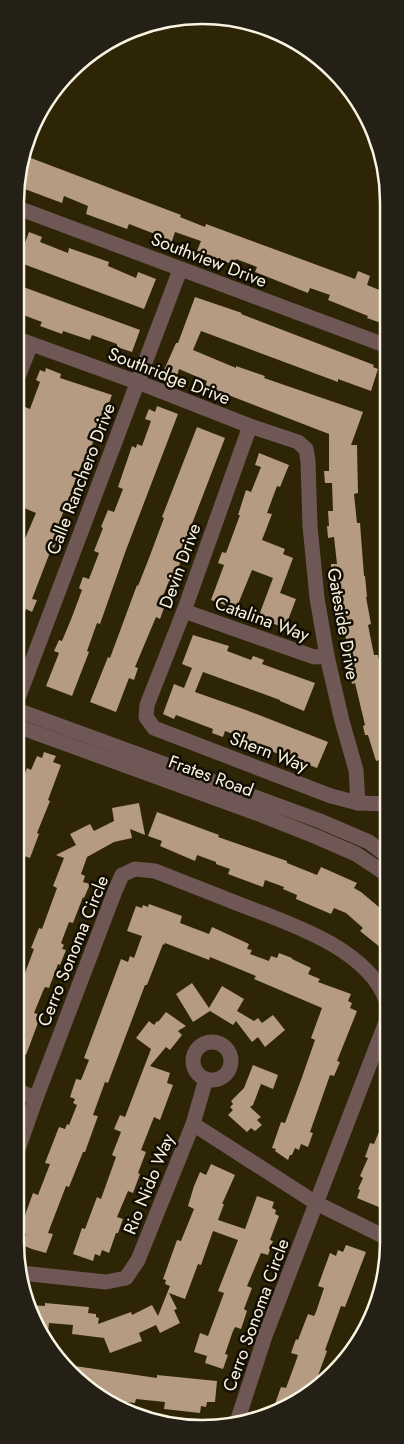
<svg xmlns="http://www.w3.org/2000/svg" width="404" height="1444" font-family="Jost,sans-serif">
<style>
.building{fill:#b59b81}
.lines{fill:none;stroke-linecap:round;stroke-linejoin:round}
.minor{stroke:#6f5756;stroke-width:15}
.labels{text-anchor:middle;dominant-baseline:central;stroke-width:5;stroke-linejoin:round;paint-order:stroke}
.street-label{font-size:18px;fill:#f9f3e2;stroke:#120e03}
.rim{fill:none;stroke:#f9f3e2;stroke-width:2.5}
</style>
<rect width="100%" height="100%" fill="#2e2406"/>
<g class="building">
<path d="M23 155 181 215 180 217 205 227 206 224 355 279 358 271 370 276 367 285 387 293V319L383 317 381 323 367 318 368 316 328 300 330 295 310 288 308 293 255 272 257 267 236 259 234 265 197 251 201 241 175 232 171 244 154 238 155 234 129 224 127 229 86 214 88 206 64 196 62 203 22 188 25 182 18 180 19 166Z"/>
<path d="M29 232 42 237 40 242 68 253 69 248 109 262 108 266 136 278 138 272 156 279 144 309 18 262Z"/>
<path d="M18 285 140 330 132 352 117 347V344L92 335 90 340 63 331 62 334 40 326 42 322 18 313Z"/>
<path d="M195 297 242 313 241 314 374 365 373 367 378 369 371 391 338 379V382L201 331 193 350 236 368V366L265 376 264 378 363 412 351 445H357L358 493 354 494 357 523H360L364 576H365L367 597H366L371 624 368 625 374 655H378L386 695V758L376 761 368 735H365L363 726 365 725 355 683 352 684 349 673 353 672 336 592 334 575H331V564H337L334 537 328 538 327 526H329L328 511H333L332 483H325L324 471H329V434L205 386 207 381 179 369 177 376 164 370 176 343H178Z"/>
<path d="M46 368 61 374 60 378 112 395 107 408H105L86 462 83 461 72 489 77 491 69 511 64 510 55 534 59 536 54 548 52 547 32 599 37 600 32 612 26 609 18 632 17 631V557L36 513 17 505 18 420 20 421 25 407 30 409 40 382 36 380 40 370 45 372Z"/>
<path d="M157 406 178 414 126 550 100 624 97 623 87 651 89 652 72 696 46 686 59 653 54 651 59 640 62 641 72 617 82 590 79 588 83 577 89 579 99 553 94 551 103 528 101 527 108 510 114 512 123 489 118 487 132 446 136 448 137 444 142 446 151 421 145 419 149 409 155 412Z"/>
<path d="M197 427 225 438 185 542 188 543 181 561 172 582 169 581 159 606 164 608 160 619 156 617 135 667 138 668 134 680 129 678 116 712 90 702 108 657 110 658 137 585 138 586 149 558 164 518 162 517Z"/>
<path d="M259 453 289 465 280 487 277 486 267 513 272 514 262 540 285 549 283 554 293 558 280 593 296 599 285 628 258 618 273 578 252 570 236 609 211 600 224 565 218 563 222 552 226 553 240 515H238L246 490 251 492 261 467 255 465Z"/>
<path d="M193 635 229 646 227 651 251 660 253 656 264 660 262 664 315 683 304 711 280 701V700L203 672 195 692 246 710 328 742 317 768 260 747 258 750 247 746 249 740 225 731 223 737 212 733 213 729 176 715 174 719 163 714 174 684 184 688 192 668 182 664Z"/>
<path d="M44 752 56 756 53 762 61 765 48 800 50 801 37 833 39 834 30 858 16 853V829L23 812 16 809V788L19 789 27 768 31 770 37 756 42 758Z"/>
<path d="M139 803 145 835 130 829 132 838 114 842 87 857 81 874 85 876 83 882 90 884 84 898 83 897 73 923 69 922 61 943 64 945 62 949 66 950 60 965 58 964 49 988 45 987 43 991 34 1013 38 1014 36 1019 39 1020 26 1055 16 1051V997L34 949 31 948 39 928 42 929 57 888 53 886 64 858 56 855 76 845 70 834 90 824 94 831 114 821 112 808Z"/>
<path d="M157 812 219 835 218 837 287 861V863L317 875 321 867 357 883 354 888 361 892 386 913V952L360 931 363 928 346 913 334 908 331 914 296 899 297 895 283 889 284 887 265 880 263 887 228 874 230 869 216 864V862L197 855 195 861 160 846 162 841 148 836Z"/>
<path d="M149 904 182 916 180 923 209 934 212 927 249 944 247 949 252 950 250 954 269 961 271 956 277 958 279 953 292 958V959L311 968 308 974 320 979 318 982 351 994 348 1001 352 1003 350 1008 357 1011 337 1061 340 1062 334 1076 330 1075 310 1132 313 1133 308 1147 301 1144 299 1150 295 1148 292 1155H290L288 1160 275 1151 276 1149 272 1148 281 1122 285 1123 301 1080 315 1040 311 1038 322 1008 254 979 256 976 210 957 209 960 165 943 164 945 163 944 147 985H145L108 1083 105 1082 93 1115 98 1116 85 1152H83L69 1187 66 1186 48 1233 53 1234 46 1253 32 1249 22 1245 26 1234 19 1232 33 1193 38 1195 50 1164 45 1163 59 1127 65 1129 67 1124 69 1125 77 1105 73 1103 75 1099 70 1097 76 1079 81 1080 89 1060 84 1058 121 959 128 962 130 956 134 958 142 936 127 931 136 906 142 908 143 905 148 907Z"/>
<path d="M192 983 209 1008 222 986 244 999 237 1011 254 1021 258 1018 262 1023 273 1015 285 1030 265 1047 258 1037 252 1042 236 1021 233 1025 210 1011 193 1022 176 994Z"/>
<path d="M166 1012 186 1026 178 1031 182 1035 170 1050 166 1047 150 1066 170 1073 167 1083 173 1085 160 1120 154 1117 141 1150 146 1152 138 1173 140 1174 133 1193 128 1191 117 1217 123 1219 118 1233H116L109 1253 102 1250 100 1256 95 1254 93 1261 73 1254 82 1228 85 1229 97 1197 101 1199 116 1157 112 1155 121 1132 114 1129 120 1115 125 1117 151 1049 136 1038 149 1021 154 1025 157 1021 158 1022Z"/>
<path d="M253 1065 278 1075 273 1089 261 1084 253 1105 250 1107 261 1117 257 1120 262 1125 255 1131 251 1128 247 1132 228 1115 233 1110 230 1107 233 1104 231 1101 244 1088Z"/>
<path d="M385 1117H386V1210L357 1198 360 1190 358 1189 363 1178 360 1176 368 1158 365 1157 370 1143 374 1144Z"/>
<path d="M211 1164 235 1175 222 1204H224L218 1220 245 1229 257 1196 274 1202 272 1208 276 1210 275 1214 279 1216 270 1240 273 1241 268 1255 261 1253 247 1286 252 1288 244 1309 247 1311 241 1329 235 1327 233 1331 225 1354 228 1355 223 1369 205 1363 207 1356 194 1352 200 1333 208 1336 224 1293 218 1291 238 1240 213 1231 201 1265 198 1264 185 1299 169 1293 177 1309 174 1310 180 1323 160 1333 156 1325 139 1333 142 1341 110 1353 104 1338 72 1334 73 1325 49 1323 48 1332 40 1331 29 1313 27 1305 45 1306V1303L89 1307 88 1313 96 1314V1317L99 1318 98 1324 131 1312 132 1315 152 1305 158 1316 170 1286 165 1284 166 1280 163 1279 177 1240 181 1241 194 1209 188 1206 194 1186 200 1172 206 1175Z"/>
<path d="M346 1245 366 1252 345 1307 341 1306 325 1350 327 1351 312 1392 272 1412 281 1387 286 1388 296 1361 298 1355 291 1353 296 1339 298 1340 308 1314 314 1316 316 1312 324 1288 318 1286 330 1253 336 1256 338 1250 343 1252Z"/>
<path d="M61 1364 157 1378V1375L217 1381 215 1402H207L206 1407 201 1406 200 1413 164 1409 165 1402 136 1399 135 1403 106 1400Z"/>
</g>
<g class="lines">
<g class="minor">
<path d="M18 208 387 346"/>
<path d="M18 339 153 388 250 426 298 442 306 449 308 461 310 526 317 598 327 656 342 721 356 770 358 803"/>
<path d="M18 377 31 344"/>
<path d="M250 426 184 611 147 705 146 717 154 728 331 796 358 803 386 804"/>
<path d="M184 611 314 657 327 656"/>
<path d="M17 701 180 270"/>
<path d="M17 710 320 821 369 842 386 855"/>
<path d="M17 726 259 814 317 837 356 854 386 874"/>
<circle cx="212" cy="1061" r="19"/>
<path d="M15 1090 36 1098"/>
<path d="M193 1124 316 1203 383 1236 386 1239"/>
<path d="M15 1158 36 1098 115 891 122 875 135 869 155 871C185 883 214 894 244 906 291 924 367 949 386 1000"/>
<path d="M21 1273 106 1282 126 1278 138 1260 193 1124 206 1079"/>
<path d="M234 1424 238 1419 265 1336 386 1022"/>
</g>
</g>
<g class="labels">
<g class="street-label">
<text transform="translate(209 260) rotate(21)">Southview Drive</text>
<text transform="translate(169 376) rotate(21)">Southridge Drive</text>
<text transform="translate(81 479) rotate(-69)">Calle Ranchero Drive</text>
<text transform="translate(180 566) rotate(-70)">Devin Drive</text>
<text transform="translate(262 619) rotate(20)">Catalina Way</text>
<text transform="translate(343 624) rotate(80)">Gateside Drive</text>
<text transform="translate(269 752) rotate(21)">Shern Way</text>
<text transform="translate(211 776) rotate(20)">Frates Road</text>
<text transform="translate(73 951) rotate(-68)">Cerro Sonoma Circle</text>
<text transform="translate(149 1184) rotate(-68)">Rio Nido Way</text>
<text transform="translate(256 1315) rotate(-70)">Cerro Sonoma Circle</text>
</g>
</g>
<path d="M0 0H404V1444H0ZM202 24H202A178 178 0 0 1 380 202V1242A178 178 0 0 1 202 1420H202A178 178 0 0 1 24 1242V202A178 178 0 0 1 202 24Z" fill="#242015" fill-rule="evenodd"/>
<path class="rim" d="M202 24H202A178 178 0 0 1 380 202V1242A178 178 0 0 1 202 1420H202A178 178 0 0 1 24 1242V202A178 178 0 0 1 202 24Z"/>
</svg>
